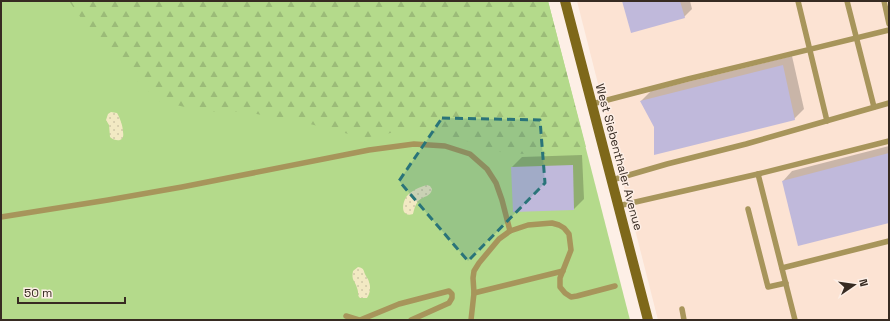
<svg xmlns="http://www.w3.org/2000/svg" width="890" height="321" font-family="'Space Grotesk',sans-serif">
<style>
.built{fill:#fce3d3}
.grass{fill:#b4da8b}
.forest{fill:url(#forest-firs)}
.sand{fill:url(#sand-dots)}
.shadow{fill:#0003}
.building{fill:#c0b9db}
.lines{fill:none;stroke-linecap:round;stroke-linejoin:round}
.lane{stroke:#a7955b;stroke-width:5.5}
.secondary{stroke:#7e681a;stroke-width:10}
.marked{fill:#2a7479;fill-opacity:0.2;stroke:#2a7479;stroke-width:3;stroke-dasharray:8 5;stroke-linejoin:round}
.labels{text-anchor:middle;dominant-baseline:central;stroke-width:3;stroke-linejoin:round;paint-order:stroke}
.street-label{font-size:12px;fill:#372b22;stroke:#fdefe6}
</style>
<defs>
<pattern id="forest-firs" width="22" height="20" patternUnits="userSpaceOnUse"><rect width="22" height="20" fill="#b4da8b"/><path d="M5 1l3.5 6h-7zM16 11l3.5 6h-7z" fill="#9bbb78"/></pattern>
<pattern id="sand-dots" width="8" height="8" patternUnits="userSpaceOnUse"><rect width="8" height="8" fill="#f2e9c3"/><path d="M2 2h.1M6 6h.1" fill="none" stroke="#d0c8a7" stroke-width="1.8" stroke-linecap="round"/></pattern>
</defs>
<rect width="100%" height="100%" fill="#fdefe6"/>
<path class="built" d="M577 1H889V320H658Z"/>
<path class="grass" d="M1 1H548L630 320H1Z"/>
<path class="forest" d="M69 1H548L586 147 538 155 500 152 454 137 412 129 364 138 310 124 246 112H206L159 101 102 48Z"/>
<g class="sand">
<path d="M111 112 117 113C120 118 123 126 123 132 125 142 116 142 110 137L109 125 106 120 108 114Z"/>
<path d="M427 185 430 186 432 189C431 197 423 196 418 201 415 205 414 210 413 214 400 218 402 202 407 196 412 190 420 187 427 185Z"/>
<path d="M358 267C365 268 363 271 366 276 368 280 368 278 369 282 371 287 370 294 367 298H360C357 295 359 293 357 288 355 280 351 281 353 271Z"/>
</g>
<g class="shadow">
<path d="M623 1H690L692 9 684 17Z"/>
<path d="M792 56 804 109 794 119 655 127 641 101 651 91Z"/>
<path d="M889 146V222L783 181 792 171Z"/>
<path d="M582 155 584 199 574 209 512 167 522 157Z"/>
</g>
<g class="building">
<path d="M622 1H680L685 18 631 33Z"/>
<path d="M783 65 795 120 654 155V127L640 101Z"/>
<path d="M889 153V223L798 246 782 181Z"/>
<path d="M573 165 574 210 513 212 511 167Z"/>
</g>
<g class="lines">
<g class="lane">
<path d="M798 1 827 121"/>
<path d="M847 1 874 107"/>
<path d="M884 1 889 24"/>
<path d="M592 104 688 79 889 30"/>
<path d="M758 174 795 320"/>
<path d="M612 180 667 164 746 144 889 103"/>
<path d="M618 206 758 174 889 141"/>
<path d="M748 209 768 287 786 283"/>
<path d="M1 217 108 200 182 187 369 150 414 144 445 146 470 154 487 169 496 183 502 200 510 231"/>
<path d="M782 268 889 241"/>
<path d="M474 293 563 271"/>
<path d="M682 309 684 320"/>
<path d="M346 316 359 320"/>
<path d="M360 320 399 304 449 291 452 294V298L449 303 411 320"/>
<path d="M471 320 474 293 473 278 474 271 479 263 499 239 510 231 528 225 552 223 559 225 564 228 569 234 571 250 560 278V287L565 293 571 297 577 296 615 286"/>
</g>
<path class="secondary" d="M565 1 648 320"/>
</g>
<path class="marked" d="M442 118 540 120 545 183 468 261 399 181Z"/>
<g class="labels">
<g class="street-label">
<text transform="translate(619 157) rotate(75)">West Siebenthaler Avenue</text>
</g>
</g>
<rect width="890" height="321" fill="none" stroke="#372b22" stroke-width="4"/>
<g transform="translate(854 285) rotate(77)" stroke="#fdefe6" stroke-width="3" paint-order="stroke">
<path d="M0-3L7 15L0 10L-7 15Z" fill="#372b22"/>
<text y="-6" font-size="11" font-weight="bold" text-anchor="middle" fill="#372b22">N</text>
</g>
<path d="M18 297v6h107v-6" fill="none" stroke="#372b22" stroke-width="2"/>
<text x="24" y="297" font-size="12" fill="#372b22" stroke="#fdefe6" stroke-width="3" paint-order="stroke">50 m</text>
</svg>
